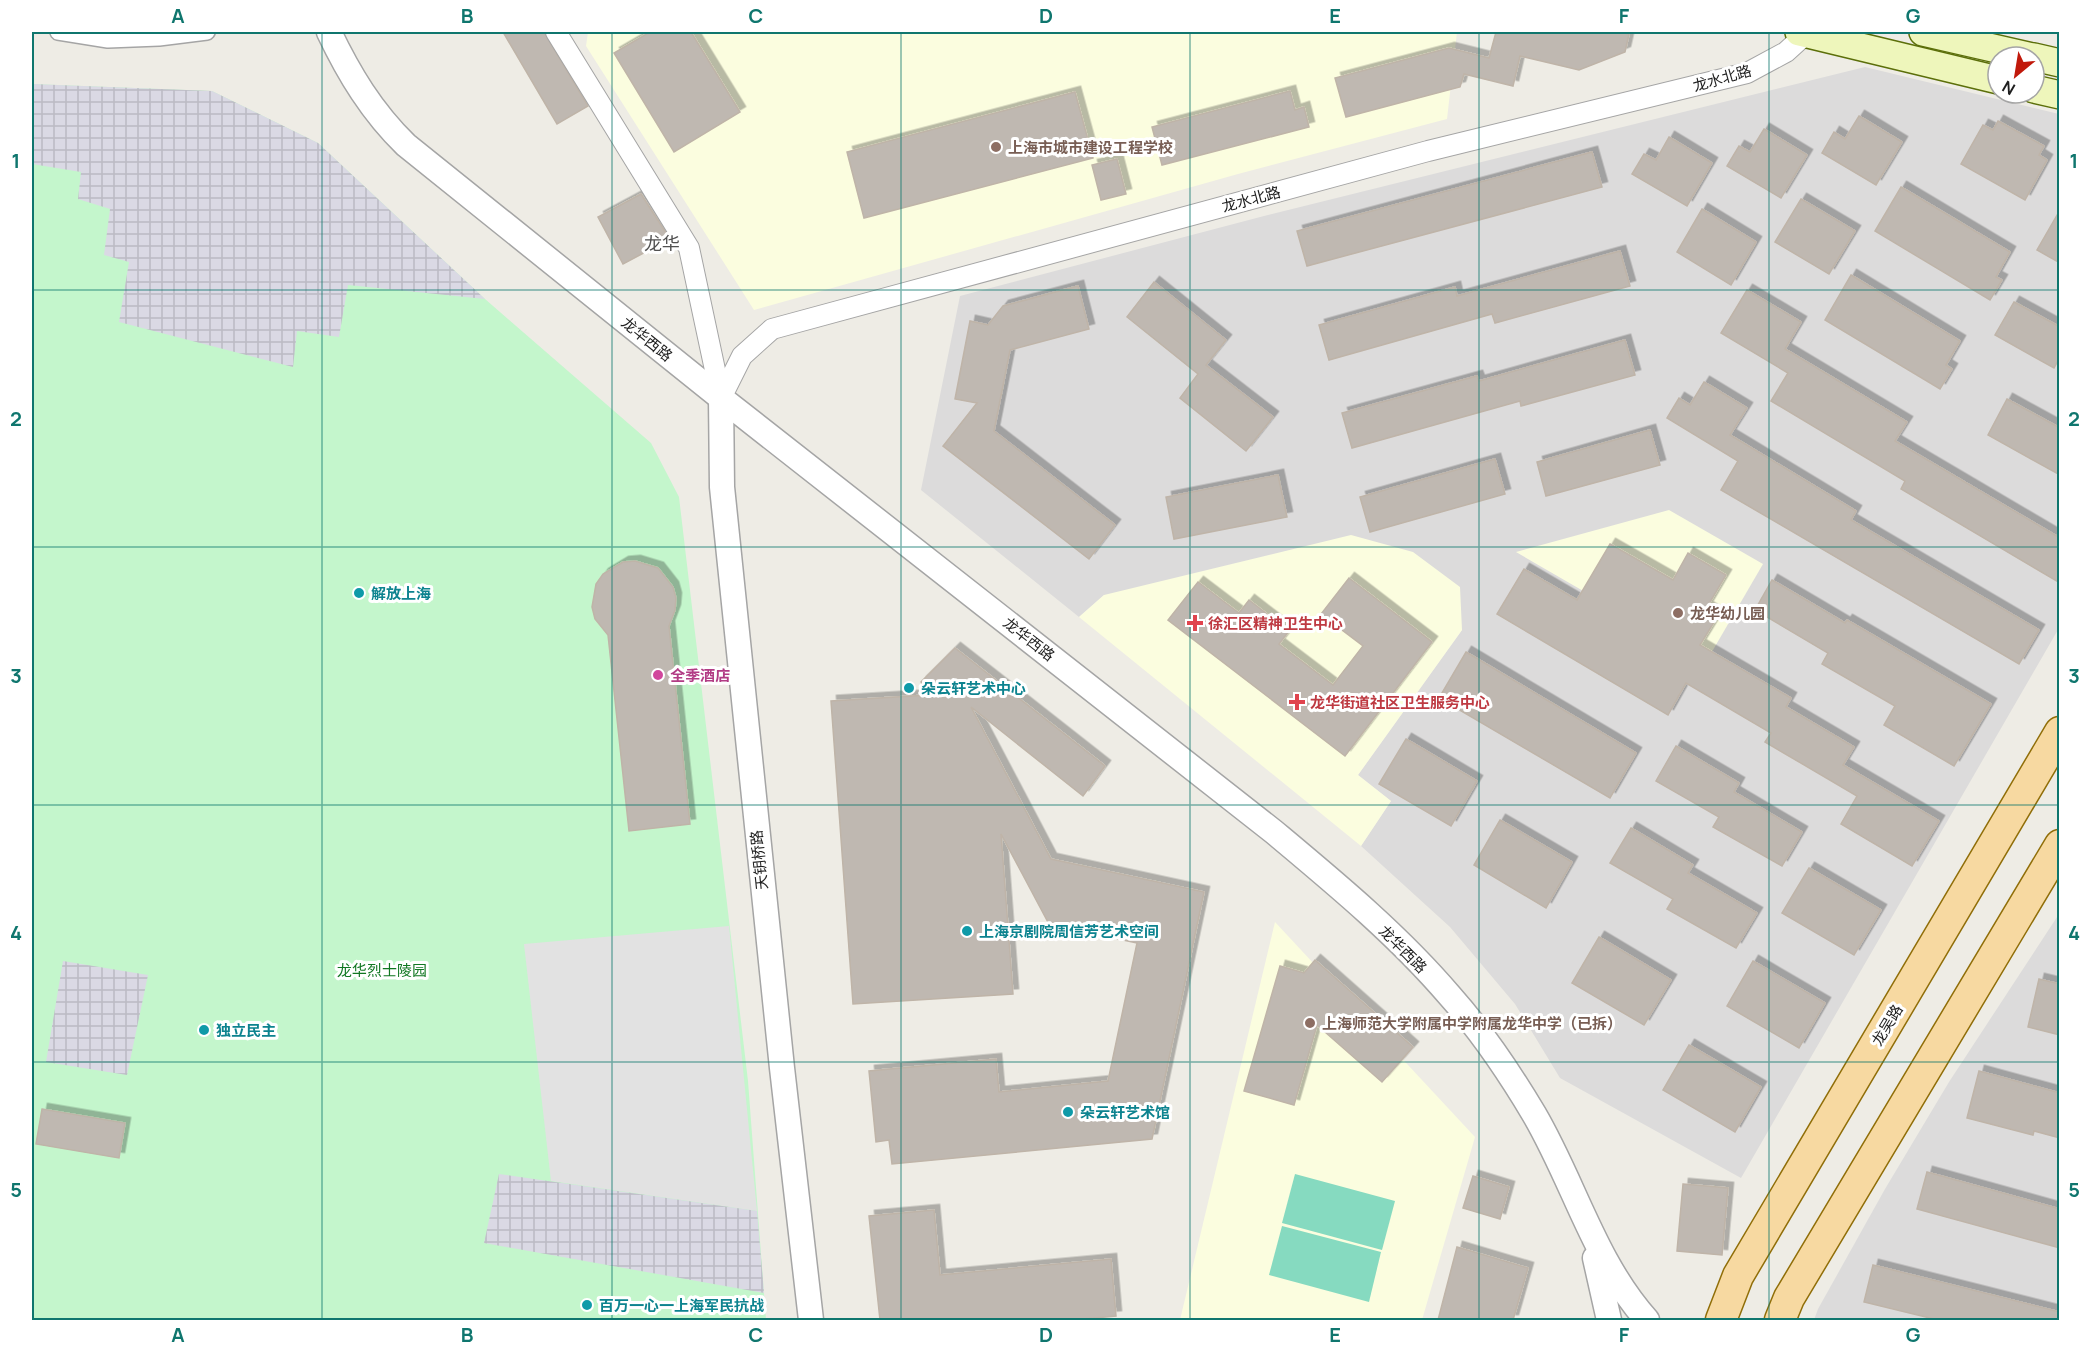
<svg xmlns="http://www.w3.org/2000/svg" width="2091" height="1352" font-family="Manrope,'Noto Sans SC',sans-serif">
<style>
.residential{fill:#dcdbdb}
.education{fill:#fbfddf}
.park{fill:#c4f6cc}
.pitch{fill:#86dac0}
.parking{fill:#e2e2e2}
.plaza{fill:url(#plaza-grid)}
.building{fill:#bfb8b1;stroke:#bfb4a8;stroke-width:1.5;filter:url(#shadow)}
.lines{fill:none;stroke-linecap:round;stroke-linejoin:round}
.pedestrian-casing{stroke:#a5a5a5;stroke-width:18}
.minor-casing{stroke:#a5a5a5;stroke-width:22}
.tertiary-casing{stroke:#a5a5a5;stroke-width:27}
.secondary-casing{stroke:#5c6f0a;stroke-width:30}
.primary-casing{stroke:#906e08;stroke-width:33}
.pedestrian{stroke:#fff;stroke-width:15}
.minor{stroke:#fff;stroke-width:20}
.tertiary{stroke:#fff;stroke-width:24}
.secondary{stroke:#eef6bb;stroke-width:27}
.primary{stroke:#f7d9a1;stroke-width:30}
.grid{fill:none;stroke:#0f766e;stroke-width:1.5;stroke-opacity:0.55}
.education-dot{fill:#8d6e63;stroke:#fff;stroke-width:2}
.culture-dot{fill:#0f9aa8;stroke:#fff;stroke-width:2}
.health-dot{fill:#e0444e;stroke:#fff;stroke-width:2}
.hotel-dot{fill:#d1479c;stroke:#fff;stroke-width:2}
.labels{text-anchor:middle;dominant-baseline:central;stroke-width:6;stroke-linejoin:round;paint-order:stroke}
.street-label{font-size:15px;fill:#1e1e1e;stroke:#fff}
.education-label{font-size:15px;font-weight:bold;fill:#785e54;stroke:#fff;text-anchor:start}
.culture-label{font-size:15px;font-weight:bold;fill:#0d838f;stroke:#fff;text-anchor:start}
.health-label{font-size:15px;font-weight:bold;fill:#be3a42;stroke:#fff;text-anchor:start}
.hotel-label{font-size:15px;font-weight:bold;fill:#b23c85;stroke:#fff;text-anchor:start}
.park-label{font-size:15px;fill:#172;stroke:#fff}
.quarter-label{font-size:18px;fill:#515151;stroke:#fff}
.neatline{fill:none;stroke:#0f766e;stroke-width:2}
.grid-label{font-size:20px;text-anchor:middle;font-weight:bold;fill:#0f766e}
</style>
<defs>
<pattern id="plaza-grid" width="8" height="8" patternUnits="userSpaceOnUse" patternTransform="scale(1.5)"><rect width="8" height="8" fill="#dad9e4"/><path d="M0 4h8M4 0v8" fill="none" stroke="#bbbac3"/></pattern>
<filter id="shadow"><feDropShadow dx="5.5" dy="-5.5" stdDeviation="0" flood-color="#0004"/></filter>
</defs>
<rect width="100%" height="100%" fill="#eeece5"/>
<g class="residential">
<path d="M1865 67 2059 114V628L1741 1178 1560 1078 1515 1004 1450 927 1361 846 1391 801 1358 775 1462 630 1104 595 1079 617 921 490 960 296 1264 216Z"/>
<path d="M2059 914V1320H1814L1818 1309 1885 1189 1949 1082Z"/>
</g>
<g class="education">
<path d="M588 32H1457L1447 119 1238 174 754 310 586 46Z"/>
<path d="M1669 510 1763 564 1706 662 1516 552Z"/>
<path d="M1351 535 1413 552 1460 587 1462 630 1358 775 1391 801 1361 846 1079 617 1104 595Z"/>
<path d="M1275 922 1475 1137 1422 1320H1180Z"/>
</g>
<path class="park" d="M32 84 212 91 318 143 485 299 651 443 679 497 748 1081 766 1320H32Z"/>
<g class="pitch">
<path d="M1295 1174 1395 1201 1382 1250 1282 1223Z"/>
<path d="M1282 1226 1381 1252 1369 1302 1269 1275Z"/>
</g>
<path class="parking" d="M729 926 757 1211 551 1181 524 944Z"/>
<g class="plaza">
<path d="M32 84 212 91 318 143 485 299 348 285 339 337 297 331 293 367 119 322 129 262 104 255 110 209 78 199 81 172 32 164Z"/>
<path d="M63 961 148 975 127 1075 46 1062Z"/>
<path d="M499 1174 757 1211 764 1293 484 1243Z"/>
</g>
<g class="building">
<path d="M503 32H544L588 106 557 124Z"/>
<path d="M650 32H691L740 112 674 152 614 53Z"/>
<path d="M1496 32H1619L1629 34 1625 52 1579 70 1520 56 1513 86 1464 74 1460 87 1346 117 1335 78 1449 48 1489 58Z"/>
<path d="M1290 91 1295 110 1304 107 1309 127 1162 165 1152 127Z"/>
<path d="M1075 92 1093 158 864 218 847 152Z"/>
<path d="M1859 116 1902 142 1876 185 1822 153 1834 132 1845 139Z"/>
<path d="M1998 121 2044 146 2039 155 2047 160 2025 200 1961 164 1983 125 1993 130Z"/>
<path d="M1764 129 1807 155 1781 198 1727 166 1739 146 1750 152Z"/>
<path d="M1669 137 1712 163 1687 206 1632 174 1644 154 1656 160Z"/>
<path d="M1592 152 1602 187 1307 266 1297 231Z"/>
<path d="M1117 159 1126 194 1101 200 1092 165Z"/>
<path d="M1901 187 2010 252 1996 277 2002 280 1990 300 1875 231Z"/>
<path d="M641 194 670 239 623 264 598 217Z"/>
<path d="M1801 199 1855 231 1829 274 1775 242Z"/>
<path d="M1702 209 1756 242 1731 285 1677 252Z"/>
<path d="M2060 210V263L2037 250Z"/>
<path d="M1620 251 1630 286 1495 323 1492 314 1329 360 1319 325 1455 287 1457 296Z"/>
<path d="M1851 275 1960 341 1946 365 1952 369 1940 389 1825 320Z"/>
<path d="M1154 282 1226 340 1206 365 1273 417 1246 451 1180 398 1198 374 1127 317Z"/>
<path d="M1078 286 1089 329 1010 350 994 431 1115 525 1089 559 943 446 977 403 955 399 970 321 988 325 1003 306Z"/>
<path d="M1747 290 1801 322 1785 349 1907 422 1895 441 2060 538V583L1901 489 1905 481 1771 401 1788 373 1721 333Z"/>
<path d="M2014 302 2060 327V357L2054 368 1995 335Z"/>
<path d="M1625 340 1635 375 1521 406 1520 401 1352 448 1342 413 1477 376 1479 381Z"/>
<path d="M1704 382 1747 408 1730 435 1856 511 1851 520 2039 630 2019 664 1721 490 1738 461 1667 418 1679 398 1690 405Z"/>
<path d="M2007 399 2060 428V475L1988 435Z"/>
<path d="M1650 430 1660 465 1546 496 1537 462Z"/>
<path d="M1495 459 1505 494 1370 532 1360 497Z"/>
<path d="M1278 475 1287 517 1174 539 1166 497Z"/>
<path d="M1610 544 1673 580 1688 553 1726 575 1707 607 1719 614 1700 645 1791 698 1786 707 1854 747 1843 765 1939 821 1912 866 1841 824 1857 796 1765 742 1771 733 1686 683 1668 715 1497 614 1524 569 1577 600Z"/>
<path d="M635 561 658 568 673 587 676 598 675 610 669 626 690 824 629 831 608 635 595 619 592 607 596 584 603 574 623 562Z"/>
<path d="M1349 578 1432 642 1345 756 1168 620 1198 582 1239 613 1249 600 1289 631 1279 644 1333 685 1363 646 1321 614Z"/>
<path d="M1772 580 1845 623 1847 620 1991 704 1954 766 1884 725 1895 706 1822 664 1828 653 1755 610Z"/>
<path d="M955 648 1105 766 1083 796 971 707 1051 859 1204 892 1152 1139 892 1164 889 1140 876 1142 869 1071 996 1059 999 1092 1108 1081 1137 943 1049 924 1001 834 1013 994 853 1004 831 701 928 695 921 682Z"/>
<path d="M1466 652 1636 753 1610 798 1439 698Z"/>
<path d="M1406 739 1477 781 1451 826 1379 784Z"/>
<path d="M1676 746 1739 783 1734 792 1802 832 1782 866 1713 827 1719 817 1656 781Z"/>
<path d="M1500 820 1572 862 1546 908 1474 865Z"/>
<path d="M1631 828 1693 865 1688 873 1757 913 1736 948 1667 909 1673 899 1610 863Z"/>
<path d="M1809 868 1881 910 1854 955 1782 913Z"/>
<path d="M1599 937 1671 980 1644 1025 1572 983Z"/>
<path d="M1315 960 1413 1047 1382 1082 1317 1025 1294 1105 1244 1091 1280 966 1304 973Z"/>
<path d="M1753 961 1825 1003 1799 1048 1727 1006Z"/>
<path d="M2039 979 2060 984V1035L2028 1027Z"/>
<path d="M1689 1045 1761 1087 1735 1132 1663 1090Z"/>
<path d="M1979 1071 2060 1093V1138L2034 1131 2033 1135 1967 1118Z"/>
<path d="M42 1109 125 1123 119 1158 36 1144Z"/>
<path d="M1927 1172 2060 1209V1248L1917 1209Z"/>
<path d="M1473 1176 1509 1187 1500 1219 1463 1208Z"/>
<path d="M1683 1184 1728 1188 1722 1255 1677 1251Z"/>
<path d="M934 1210 940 1275 1111 1259 1116 1316 1073 1320H880L869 1216Z"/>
<path d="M1457 1247 1528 1268 1513 1320H1438Z"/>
<path d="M1873 1265 2060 1312V1320H1938L1864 1302Z"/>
</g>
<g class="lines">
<g class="pedestrian-casing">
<path id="pedestrian" d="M58 32 108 40 159 38 207 32"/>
</g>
<g class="minor-casing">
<g id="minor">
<path d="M556 32 689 248 721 398"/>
<path d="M721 398 742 356 772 329 1428 151 1747 73 1786 52 1808 32"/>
</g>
</g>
<g class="tertiary-casing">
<g id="tertiary">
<path d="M329 32C349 74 372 112 406 145L721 398 1274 832C1335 883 1398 935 1450 996 1482 1032 1509 1072 1534 1114 1574 1182 1594 1261 1647 1320"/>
<path d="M721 398 722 487 782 1068 811 1320"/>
<path d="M1595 1258 1609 1320"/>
</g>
</g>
<g class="secondary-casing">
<g id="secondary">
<path d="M1799 32 1998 80"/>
<path d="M1923 32 2032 57"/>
<path d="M2034 57 2060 63"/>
<path d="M2034 89 2060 95"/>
</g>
</g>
<g class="primary-casing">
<g id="primary">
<path d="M1721 1320 1738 1276 2060 732"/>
<path d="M1780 1320 1789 1298 2060 845"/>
</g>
</g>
<use href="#pedestrian" class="pedestrian"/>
<use href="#minor" class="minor"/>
<use href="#tertiary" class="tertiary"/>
<use href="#secondary" class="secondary"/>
<use href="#primary" class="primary"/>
</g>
<path class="grid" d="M322 32V1320M612 32V1320M901 32V1320M1190 32V1320M1479 32V1320M1769 32V1320M32 290H2060M32 547H2060M32 805H2060M32 1062H2060"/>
<g class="education-dot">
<circle cx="996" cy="147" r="6"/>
<circle cx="1678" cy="613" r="6"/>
<circle cx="1310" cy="1023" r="6"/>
</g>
<g class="culture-dot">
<circle cx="359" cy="593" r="6"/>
<circle cx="909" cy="688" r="6"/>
<circle cx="967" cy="931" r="6"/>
<circle cx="204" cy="1030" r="6"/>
<circle cx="1068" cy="1112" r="6"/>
<circle cx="587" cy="1305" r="6"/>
</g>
<g class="health-dot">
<path d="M1192 614h6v6h6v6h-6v6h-6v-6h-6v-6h6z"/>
<path d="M1294 693h6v6h6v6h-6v6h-6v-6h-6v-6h6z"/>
</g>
<circle class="hotel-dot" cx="658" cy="675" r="6"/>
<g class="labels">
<g class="street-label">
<text transform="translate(1722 78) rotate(-16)">龙水北路</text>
<text transform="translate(1251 199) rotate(-15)">龙水北路</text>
<text transform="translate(647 339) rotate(39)">龙华西路</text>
<text transform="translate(1029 639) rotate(38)">龙华西路</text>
<text transform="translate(759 860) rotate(-96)">天钥桥路</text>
<text transform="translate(1403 949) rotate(45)">龙华西路</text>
<text transform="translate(1887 1025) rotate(-59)">龙吴路</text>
</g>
<g class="education-label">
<text x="1008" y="147">上海市城市建设工程学校</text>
<text x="1690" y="613">龙华幼儿园</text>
<text x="1322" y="1023">上海师范大学附属中学附属龙华中学（已拆）</text>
</g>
<g class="culture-label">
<text x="371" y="593">解放上海</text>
<text x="921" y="688">朵云轩艺术中心</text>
<text x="979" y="931">上海京剧院周信芳艺术空间</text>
<text x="216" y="1030">独立民主</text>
<text x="1080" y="1112">朵云轩艺术馆</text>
<text x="599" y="1305">百万一心一上海军民抗战</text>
</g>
<g class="health-label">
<text x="1208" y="623">徐汇区精神卫生中心</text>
<text x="1310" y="702">龙华街道社区卫生服务中心</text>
</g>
<g class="hotel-label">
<text x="670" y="675">全季酒店</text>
</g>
<g class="park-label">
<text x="382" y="970">龙华烈士陵园</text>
</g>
<g class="quarter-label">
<text x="662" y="243">龙华</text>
</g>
</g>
<rect width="2091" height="1352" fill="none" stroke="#ffffff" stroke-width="66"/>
<g transform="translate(2016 75) rotate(210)"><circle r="28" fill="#ffffff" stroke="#a5a5a5" stroke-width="1.5"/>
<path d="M0-4.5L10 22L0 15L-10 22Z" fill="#c1190b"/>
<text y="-9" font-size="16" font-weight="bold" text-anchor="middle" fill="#1e1e1e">N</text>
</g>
<rect x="33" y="33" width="2025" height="1286" class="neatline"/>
<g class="grid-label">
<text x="178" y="23">A</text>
<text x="467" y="23">B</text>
<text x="756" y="23">C</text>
<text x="1046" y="23">D</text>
<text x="1335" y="23">E</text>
<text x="1624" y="23">F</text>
<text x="1913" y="23">G</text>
<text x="16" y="168">1</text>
<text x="2074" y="168">1</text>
<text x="16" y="426">2</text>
<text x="2074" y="426">2</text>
<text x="16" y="683">3</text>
<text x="2074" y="683">3</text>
<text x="16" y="940">4</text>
<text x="2074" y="940">4</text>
<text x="16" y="1197">5</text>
<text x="2074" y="1197">5</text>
<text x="178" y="1342">A</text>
<text x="467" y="1342">B</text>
<text x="756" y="1342">C</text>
<text x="1046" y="1342">D</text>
<text x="1335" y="1342">E</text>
<text x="1624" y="1342">F</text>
<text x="1913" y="1342">G</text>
</g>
</svg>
